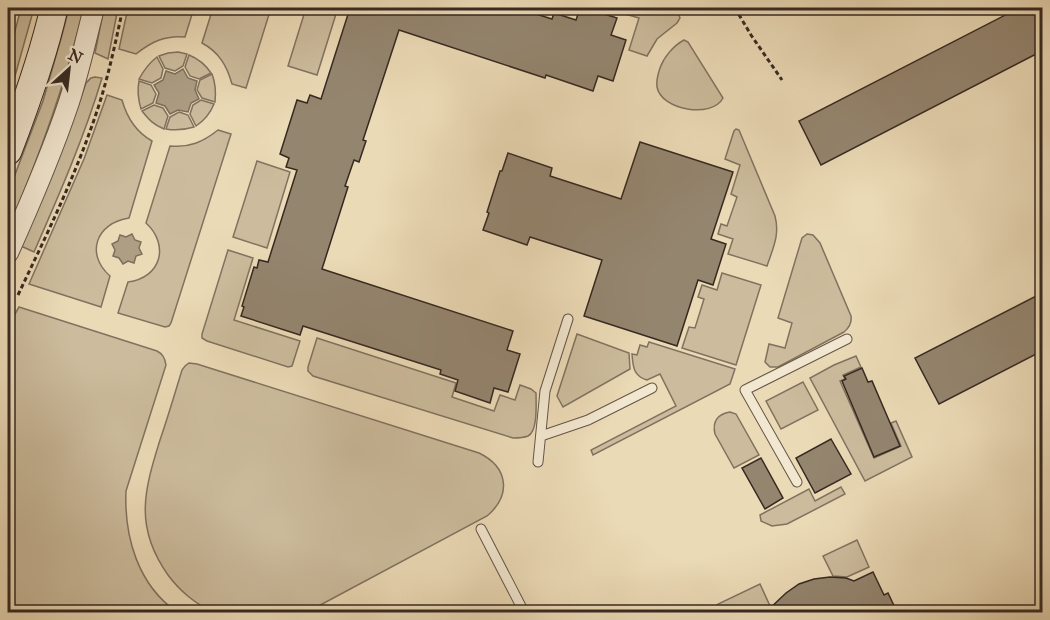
<svg xmlns="http://www.w3.org/2000/svg" width="1050" height="620" font-family="'IM FELL Great Primer',serif">
<style>
.green{fill:#ccbc9d;stroke:#817260;stroke-width:1.5}
.water{fill:#ad9e84;stroke:#7d6f5d;stroke-width:1.5}
.building{fill:#94856f;stroke:#362922;stroke-width:1.5}
.lines{fill:none;stroke-linecap:round;stroke-linejoin:round}
.lane-casing{stroke:#635547;stroke-width:11}
.street-casing{stroke:#635547;stroke-width:22}
.secondary-casing{stroke:#362922;stroke-width:29}
.path{stroke:#362922;stroke-width:3;stroke-dasharray:4.5 3;stroke-linecap:butt}
.lane{stroke:#f2e7d0;stroke-width:9}
.street{stroke:#f2e7d0;stroke-width:20}
.secondary{stroke:#f2e7d0;stroke-width:27}
</style>
<rect width="100%" height="100%" fill="#ebdab6"/>
<filter id="stains"><feTurbulence type="fractalNoise" baseFrequency=".00333" numOctaves="4"/><feColorMatrix values="0 0 0 0 .2 0 0 0 0 .09 0 0 0 0 .02 0 0 0 .5 -.17"/></filter>
<radialGradient id="worn" r=".72"><stop offset=".6" stop-color="#630" stop-opacity="0"/><stop offset="1" stop-color="#630" stop-opacity=".3"/></radialGradient>
<g class="green">
<path d="M21 8H34L8 101V58Z"/>
<path d="M69 8H84C65 85 40 156 8 229V193L43 101 62 35Z"/>
<path d="M104 8H118L108 59 95 53Z"/>
<path d="M128 8H194L185 37C165 35 151 42 136 54L119 49Z"/>
<path d="M213 8H271L246 88 232 84C227 66 219 52 202 43Z"/>
<path d="M306 8H316L336 14 317 75 288 66Z"/>
<path d="M604 8H662L678 13 680 18 677 23 657 39 647 56 629 50 639 18Z"/>
<path d="M684 40 688 42 723 98C712 119 661 110 657 87 656 81 658 74 660 68 664 57 673 46 684 40Z"/>
<path d="M178 52 187 54 183 66 175 71 165 68 159 56 168 53Z"/>
<path d="M189 55C199 59 205 64 211 73L199 79 190 76 185 67Z"/>
<path d="M157 57 163 69 161 78 152 83 139 79C144 70 149 63 157 57Z"/>
<path d="M212 74C216 84 216 92 215 102L202 98 197 90 200 80Z"/>
<path d="M95 77 102 78C84 138 59 195 34 252L21 246 62 150 86 83 91 78Z"/>
<path d="M139 81 151 85 156 94 153 103 141 109C138 99 137 91 139 81Z"/>
<path d="M107 95 122 100C127 118 136 132 152 141L129 218C96 223 85 254 110 276L101 307 29 284 84 159Z"/>
<path d="M201 100 214 104C210 114 205 120 196 126L190 114 193 105Z"/>
<path d="M154 105 163 108 168 116 164 129C154 125 149 120 142 111Z"/>
<path d="M179 112 188 115 194 127C184 130 177 131 166 129L170 117Z"/>
<path d="M736 129 739 130 775 216C780 235 773 248 767 266L728 254 733 239 718 234 721 224 727 226 737 197 731 194 740 165 725 159 734 131Z"/>
<path d="M218 130 231 134 171 323 169 326 165 327 118 313 128 282C161 278 170 245 146 223L170 146C189 148 203 142 218 130Z"/>
<path d="M257 161 290 172 267 248 233 237Z"/>
<path d="M807 234 813 235 820 243 851 316C852 323 849 328 844 332L778 367H770L765 362 769 344 785 348 792 323 778 318 802 238Z"/>
<path d="M228 250 253 258 234 320 300 341 292 366 288 367 207 341 202 338V334Z"/>
<path d="M722 273 761 285 736 365 682 348 689 327 695 328 704 299 698 297 702 285 717 290Z"/>
<path d="M19 307 157 351C163 354 165 358 166 365L126 491C124 537 138 585 177 612H8V326Z"/>
<path d="M577 334 629 353 630 369 563 407 557 396Z"/>
<path d="M317 338 456 383 452 397 494 411 500 395 515 400 520 385 531 389 536 393C536 404 538 431 528 436 523 438 517 438 513 438L313 376 308 371V367Z"/>
<path d="M649 342 735 369 730 384 593 455 591 450 676 406 660 374 647 380C633 376 633 366 632 354L637 355 640 345 647 347Z"/>
<path d="M856 356 861 367 843 375 845 379 840 381 874 458 901 446 891 423 896 421 912 457 865 481 810 378 834 365Z"/>
<path d="M189 363 197 364 479 453C508 467 512 495 487 516L311 610 305 612C284 612 262 612 241 612 233 612 222 614 214 612 196 605 179 590 168 575 134 527 144 491 160 440 168 417 175 393 182 370L185 366Z"/>
<path d="M803 382 818 410 781 429 766 401Z"/>
<path d="M730 412 736 414 759 455 734 468 715 434C712 421 718 414 730 412Z"/>
<path d="M841 487 845 494 787 524 772 526 761 521 760 515 809 489 815 501Z"/>
<path d="M857 540 869 567 847 577 833 576 823 556Z"/>
<path d="M760 584 770 606 766 612H713L714 608 718 604Z"/>
</g>
<g class="water">
<path d="M183 69 188 78 197 81 195 90 199 99 191 103 188 112 178 110 170 114 165 106 156 103 159 93 154 85 163 80 166 71 175 74Z"/>
<path d="M132 234 135 240 141 242 139 248 142 254 136 256 134 263 128 261 123 264 119 258 113 256 115 250 112 244 118 241 120 235 126 237Z"/>
</g>
<g class="building">
<path d="M350 8H517L552 19 554 13 576 20 580 8H585L617 18 611 35 626 40 613 81 598 76 593 91 546 75 545 78 399 30 363 140 366 141 359 162 354 160 345 186 348 187 322 269 513 331 507 350 520 354 508 392 494 388 490 403 455 391 458 380 440 374 441 370 303 326 300 335 241 316 244 307 242 306 254 267 257 268 259 260 268 262 297 170 286 167 289 158 280 154 297 100 307 103 310 95 321 99Z"/>
<path d="M1019 8H1042V51L821 165 799 121Z"/>
<path d="M640 142 733 172 711 239 726 244 713 285 698 280 677 346 584 316 602 260 530 237 527 245 483 230 489 213 487 212 500 171H502L508 153 552 168 550 176 621 199Z"/>
<path d="M1042 293V351L939 404 915 358Z"/>
<path d="M862 368 868 382 872 381 900 446 874 457 842 381 846 379 844 376Z"/>
<path d="M831 439 851 474 815 493 796 458Z"/>
<path d="M761 458 783 498 765 509 742 468Z"/>
<path d="M873 572 884 595 888 593 897 612H766L786 593 799 584 814 579 830 577 846 578 854 581Z"/>
</g>
<g class="lines">
<g class="lane-casing">
<g id="lane">
<path d="M541 436 588 420 652 388"/>
<path d="M538 462 545 391 568 319"/>
<path d="M797 482 745 390 847 339"/>
<path d="M481 529 524 612"/>
</g>
</g>
<g class="street-casing">
<path id="street" d="M8 253C30 204 52 153 69 102 79 71 86 39 94 8"/>
</g>
<g class="secondary-casing">
<path id="secondary" d="M8 151C26 104 43 57 54 8"/>
</g>
<g class="path">
<path d="M735 8 751 35 782 80"/>
<path d="M18 295C46 236 75 177 96 114 108 79 115 44 123 8"/>
</g>
<use href="#lane" class="lane"/>
<use href="#street" class="street"/>
<use href="#secondary" class="secondary"/>
</g>
<rect width="1050" height="620" fill="none" stroke="#ebdab6" stroke-width="30"/>
<rect x="9" y="9" width="1032" height="602" fill="none" stroke="#362922" stroke-width="3"/>
<rect x="15" y="15" width="1020" height="590" fill="none" stroke="#362922" stroke-width="1.5"/>
<g transform="translate(69 69) rotate(27)" stroke="#f2e7d0" stroke-width="4.5" paint-order="stroke">
<path d="M0-4.5L10 22L0 15L-10 22Z" fill="#362922"/>
<text y="-9" font-size="16" font-weight="bold" text-anchor="middle" fill="#362922">N</text>
</g>
<rect width="100%" height="100%" filter="url(#stains)"/>
<rect width="100%" height="100%" fill="url(#worn)"/>
</svg>
